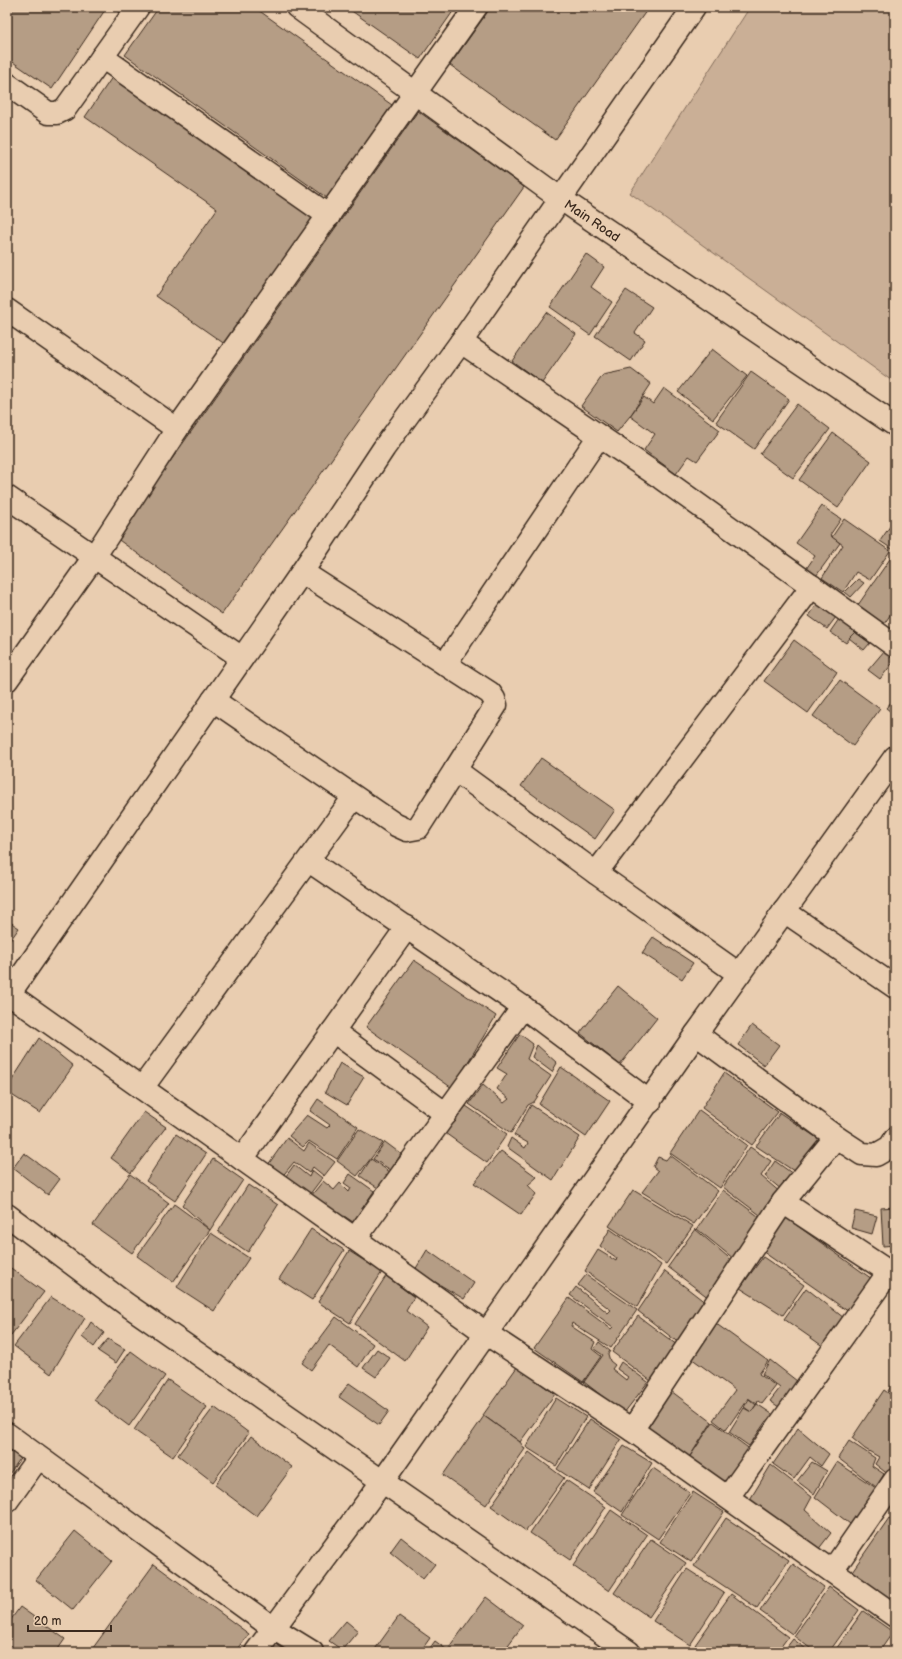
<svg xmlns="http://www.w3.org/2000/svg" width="902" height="1659" font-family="'Balsamiq Sans',sans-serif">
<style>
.green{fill:#caaf96;stroke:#826c5a}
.building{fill:#b59d85;stroke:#3b2a1e}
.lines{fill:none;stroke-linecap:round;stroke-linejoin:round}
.minor-casing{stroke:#3b2a1e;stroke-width:25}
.minor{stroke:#e9cdb0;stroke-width:22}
.labels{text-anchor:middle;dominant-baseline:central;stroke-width:3;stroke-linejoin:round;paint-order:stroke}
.street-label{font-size:13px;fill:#3b2a1e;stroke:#e9cdb0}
</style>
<rect width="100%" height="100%" fill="#e9cdb0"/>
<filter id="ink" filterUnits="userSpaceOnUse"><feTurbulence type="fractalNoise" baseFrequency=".025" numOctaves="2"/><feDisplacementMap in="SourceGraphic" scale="8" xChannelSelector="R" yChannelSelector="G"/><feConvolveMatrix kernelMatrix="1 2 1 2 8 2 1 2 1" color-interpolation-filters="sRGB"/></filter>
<g filter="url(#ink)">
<path class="green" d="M750 7H895V383L630 193Z"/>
<g class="building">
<path d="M7 7H107L52 89 7 58Z"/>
<path d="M159 7H254L392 105 327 198 125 55Z"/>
<path d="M346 7H456L420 59Z"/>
<path d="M491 7H649L555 140 450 65Z"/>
<path d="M117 70 321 213 229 347 156 296 217 209 85 117Z"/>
<path d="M418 111 524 187 222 614 116 538Z"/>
<path d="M586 254 604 267 591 287 612 302 590 335 550 307Z"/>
<path d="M626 290 652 307 635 333 645 340 631 361 595 336Z"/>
<path d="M546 312 576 334 542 383 512 361Z"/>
<path d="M712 349 747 376 713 419 678 392Z"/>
<path d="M631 369 651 384 630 416 617 432 581 406 603 375Z"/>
<path d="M751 372 789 399 754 449 716 422Z"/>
<path d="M664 388 720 430 697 461 689 456 676 474 644 450 655 434 630 416 644 397 653 404Z"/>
<path d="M797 404 830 429 793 478 760 454Z"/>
<path d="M833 433 871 461 838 508 799 480Z"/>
<path d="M822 506 841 519 830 535 840 543 816 576 806 569 815 556 796 543Z"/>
<path d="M844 519 890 551 870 580 856 572 843 592 822 578 843 545 832 537Z"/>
<path d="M895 519V551L880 541Z"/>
<path d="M892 556 895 558V608L884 624 858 605Z"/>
<path d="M858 579 864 583 851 597 845 592Z"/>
<path d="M818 603 836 617 827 629 809 616Z"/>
<path d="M839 619 855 632 846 643 830 632Z"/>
<path d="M855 632 870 643 864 650 849 638Z"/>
<path d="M794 640 837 672 808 713 764 681Z"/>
<path d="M885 650 895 659V660L880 679 868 670Z"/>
<path d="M840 680 880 709 853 746 813 716Z"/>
<path d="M893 700 895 702V715L886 708Z"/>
<path d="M541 758 615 810 595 839 521 786Z"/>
<path d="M7 920 19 928 7 945Z"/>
<path d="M653 937 693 963 682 979 642 953Z"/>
<path d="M414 960 496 1016 452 1088 366 1027Z"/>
<path d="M618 986 657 1018 620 1065 580 1033Z"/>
<path d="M752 1025 779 1045 764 1065 738 1045Z"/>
<path d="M520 1034 533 1044 527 1059 551 1076 534 1102 528 1105 511 1133 469 1104 483 1085 504 1103 509 1099 497 1089 507 1074 497 1068Z"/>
<path d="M39 1038 73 1066 40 1113 7 1092V1088Z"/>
<path d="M537 1045 557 1063 552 1072 532 1057Z"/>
<path d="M340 1063 364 1077 347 1105 325 1092Z"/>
<path d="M561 1067 610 1101 586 1137 539 1104Z"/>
<path d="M724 1073 778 1112 752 1145 702 1108Z"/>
<path d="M318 1099 358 1127 337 1159 309 1141 303 1147 289 1136 307 1115 327 1128 330 1125 310 1111Z"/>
<path d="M531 1105 580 1137 553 1180 507 1147 511 1138 525 1148 528 1143 514 1135Z"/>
<path d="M466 1106 507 1134 487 1163 445 1133Z"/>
<path d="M699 1110 747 1145 720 1188 670 1153Z"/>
<path d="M144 1112 166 1127 131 1173 111 1158Z"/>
<path d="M780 1113 823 1142 797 1173 756 1146Z"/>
<path d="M359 1129 383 1143 357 1176 337 1161Z"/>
<path d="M176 1134 206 1154 175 1201 146 1181Z"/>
<path d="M287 1138 304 1151 309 1143 335 1162 324 1176 313 1167 309 1173 294 1162 280 1179 265 1169Z"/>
<path d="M385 1142 401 1154 391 1170 373 1159Z"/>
<path d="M750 1147 771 1161 761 1176 781 1193 764 1218 723 1187Z"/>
<path d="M501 1151 537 1177 528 1185 536 1194 521 1215 474 1183Z"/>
<path d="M24 1153 60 1179 48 1195 13 1168Z"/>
<path d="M670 1155 718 1191 694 1224 642 1192 658 1171 653 1167 658 1157 666 1160Z"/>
<path d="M213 1159 243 1180 210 1230 182 1205Z"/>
<path d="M371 1159 390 1172 378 1188 360 1176Z"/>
<path d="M775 1161 793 1174 782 1190 765 1176Z"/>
<path d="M294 1165 309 1177 312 1170 322 1178 310 1194 286 1176Z"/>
<path d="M130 1174 169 1203 132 1253 93 1225Z"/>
<path d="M350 1174 374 1191 353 1222 344 1216 342 1218 311 1196 323 1181 334 1190 340 1183 349 1192 351 1188 344 1183Z"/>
<path d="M248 1185 278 1205 248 1252 218 1232Z"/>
<path d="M633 1190 693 1226 666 1264 609 1226Z"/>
<path d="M723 1190 762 1219 734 1259 697 1229Z"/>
<path d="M174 1204 210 1230 173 1282 137 1256Z"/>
<path d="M895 1207V1245L883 1246 881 1208Z"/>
<path d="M855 1211 877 1216 872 1234 851 1228Z"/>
<path d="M785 1217 872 1279 849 1312 762 1251Z"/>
<path d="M311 1229 344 1250 312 1300 279 1279Z"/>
<path d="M610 1229 661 1265 637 1307 585 1271 598 1250 616 1261 617 1258 600 1246Z"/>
<path d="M695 1229 734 1262 709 1298 668 1267Z"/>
<path d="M211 1233 249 1258 214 1311 177 1287Z"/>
<path d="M427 1250 474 1283 464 1299 415 1270Z"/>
<path d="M349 1251 382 1272 350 1323 318 1302Z"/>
<path d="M763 1257 804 1285 783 1315 740 1288Z"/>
<path d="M8 1266 44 1292 8 1339 7 1338V1268Z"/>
<path d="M665 1271 706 1303 680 1344 638 1311Z"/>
<path d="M586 1275 637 1310 611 1348 572 1323 571 1326 595 1342 592 1349 601 1356 583 1382 534 1348 569 1298 611 1329 613 1327 570 1295 576 1287 608 1313 611 1310 578 1285Z"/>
<path d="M386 1276 414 1297 406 1311 427 1327 405 1361 355 1324Z"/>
<path d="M806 1288 844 1318 824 1347 784 1319Z"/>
<path d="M51 1297 85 1318 51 1374 14 1346Z"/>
<path d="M638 1316 677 1345 651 1381 612 1352Z"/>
<path d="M336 1317 373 1344 358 1367 329 1345 311 1370 302 1363Z"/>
<path d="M91 1322 104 1333 94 1347 82 1337Z"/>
<path d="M715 1323 768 1361 759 1374 776 1386 762 1404 758 1401 757 1404 748 1398 726 1430 713 1420 735 1390 691 1358Z"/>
<path d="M108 1339 125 1349 116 1363 98 1351Z"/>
<path d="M599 1342 610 1351 608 1354 610 1361 615 1365 612 1369 626 1380 628 1377 617 1369 621 1362 648 1382 624 1413 584 1382 603 1355 594 1349Z"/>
<path d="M377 1349 390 1358 376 1377 363 1368Z"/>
<path d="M131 1351 165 1376 129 1426 94 1400Z"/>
<path d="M770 1360 797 1381 779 1407 770 1401 780 1388 762 1374Z"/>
<path d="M517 1367 555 1394 520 1442 483 1415Z"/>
<path d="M168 1380 207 1407 173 1457 134 1430Z"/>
<path d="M895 1380V1396L888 1391Z"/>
<path d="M349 1383 389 1411 379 1425 339 1397Z"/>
<path d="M884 1390 895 1398V1469L890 1476 875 1464 879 1457 865 1449 852 1438Z"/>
<path d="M671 1391 712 1422 688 1459 647 1429Z"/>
<path d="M556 1398 586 1417 556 1466 526 1447Z"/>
<path d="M749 1399 756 1405 751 1412 744 1407Z"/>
<path d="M757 1404 775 1416 770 1424 766 1421 749 1446 729 1432 744 1408 751 1412Z"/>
<path d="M214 1407 249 1433 213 1482 178 1455Z"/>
<path d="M484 1416 520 1442 525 1449 486 1505 443 1475Z"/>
<path d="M590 1419 621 1440 589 1490 557 1469Z"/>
<path d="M713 1422 751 1450 729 1486 689 1458Z"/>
<path d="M798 1428 829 1454 821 1466 810 1457 794 1479 773 1464Z"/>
<path d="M251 1436 292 1467 256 1516 215 1485Z"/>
<path d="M849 1441 875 1458 872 1466 884 1474 876 1487 838 1458Z"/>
<path d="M7 1446 22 1456 7 1477Z"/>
<path d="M624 1446 652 1463 622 1512 593 1492Z"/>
<path d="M529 1452 564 1478 526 1531 491 1506Z"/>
<path d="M812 1462 827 1471 814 1494 797 1481Z"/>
<path d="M837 1462 876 1488 854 1527 815 1497Z"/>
<path d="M771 1465 812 1497 805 1510 831 1533 814 1555 749 1501Z"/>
<path d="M653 1468 690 1493 658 1539 622 1515Z"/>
<path d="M566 1480 606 1507 570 1560 530 1533Z"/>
<path d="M693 1492 724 1512 691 1562 660 1542Z"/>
<path d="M611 1510 647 1535 609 1591 573 1566Z"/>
<path d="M726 1518 789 1560 757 1608 694 1566Z"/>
<path d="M889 1518 895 1522V1601L892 1606 848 1577Z"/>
<path d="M75 1531 112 1561 73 1610 36 1580Z"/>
<path d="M401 1537 435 1564 423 1579 390 1552Z"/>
<path d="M651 1539 686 1563 649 1617 614 1593Z"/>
<path d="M154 1564 249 1634 236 1652H90Z"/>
<path d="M793 1564 824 1587 792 1634 760 1611Z"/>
<path d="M687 1569 724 1593 690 1645 653 1621Z"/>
<path d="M829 1587 859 1610 829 1652H815L794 1636Z"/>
<path d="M731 1594 788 1637 777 1652H704L695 1645Z"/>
<path d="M486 1597 523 1625 503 1652H455L449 1648Z"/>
<path d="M20 1607 65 1639 56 1652H17L7 1645V1625Z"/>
<path d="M863 1611 893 1632 879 1652H834Z"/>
<path d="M399 1616 430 1638 420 1652H373Z"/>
<path d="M346 1621 358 1631 342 1650 329 1641Z"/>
<path d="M793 1639 810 1652H783Z"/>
<path d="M895 1639V1652H886Z"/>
<path d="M435 1641 450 1652H427Z"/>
</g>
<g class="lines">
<g class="minor-casing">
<g id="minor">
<path d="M297 7 561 199 895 425"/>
<path d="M102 57 329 216"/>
<path d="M7 84 48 113H57L65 109 138 7"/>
<path d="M7 310 177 429"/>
<path d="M461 342 661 478 895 646"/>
<path d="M7 497 242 658"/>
<path d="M302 572 490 693 494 699 496 705 455 770"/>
<path d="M445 664 599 436"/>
<path d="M7 680 94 557 177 429 476 7"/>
<path d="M213 700 396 825 407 830 418 828 455 770 596 873 739 974"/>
<path d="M309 861 523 1007 650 1102"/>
<path d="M596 873 812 586"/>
<path d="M784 911 895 987"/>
<path d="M9 994 355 1239 487 1334 632 1430 895 1616"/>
<path d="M7 997 302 572 384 448 461 342 694 7"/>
<path d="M333 1031 446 1114"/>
<path d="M696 1034 836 1137 862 1154 876 1155 890 1147 895 1139"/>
<path d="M142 1088 354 797"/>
<path d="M242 1159 407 927"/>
<path d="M783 1202 895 1276"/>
<path d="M7 1215 126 1304 629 1652"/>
<path d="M355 1239 523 1007"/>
<path d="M632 1430 783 1202 836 1137"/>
<path d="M7 1434 273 1628 312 1652"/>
<path d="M728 1497 889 1272"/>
<path d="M7 1501 38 1458"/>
<path d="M832 1571 895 1480"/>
<path d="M256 1652 382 1482 696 1034 895 757"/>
</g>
</g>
<use href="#minor" class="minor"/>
</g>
</g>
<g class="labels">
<g class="street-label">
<text transform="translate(592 221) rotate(34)">Main Road</text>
</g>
</g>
<rect width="902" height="1659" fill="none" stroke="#e9cdb0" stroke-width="24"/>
<rect x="12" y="12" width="878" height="1635" fill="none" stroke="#3b2a1e" stroke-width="1.5" filter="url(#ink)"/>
<path d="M28 1625v6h83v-6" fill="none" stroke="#3b2a1e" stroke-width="2"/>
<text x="34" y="1625" font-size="12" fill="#3b2a1e" stroke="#e9cdb0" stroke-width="3" paint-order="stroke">20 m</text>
</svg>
